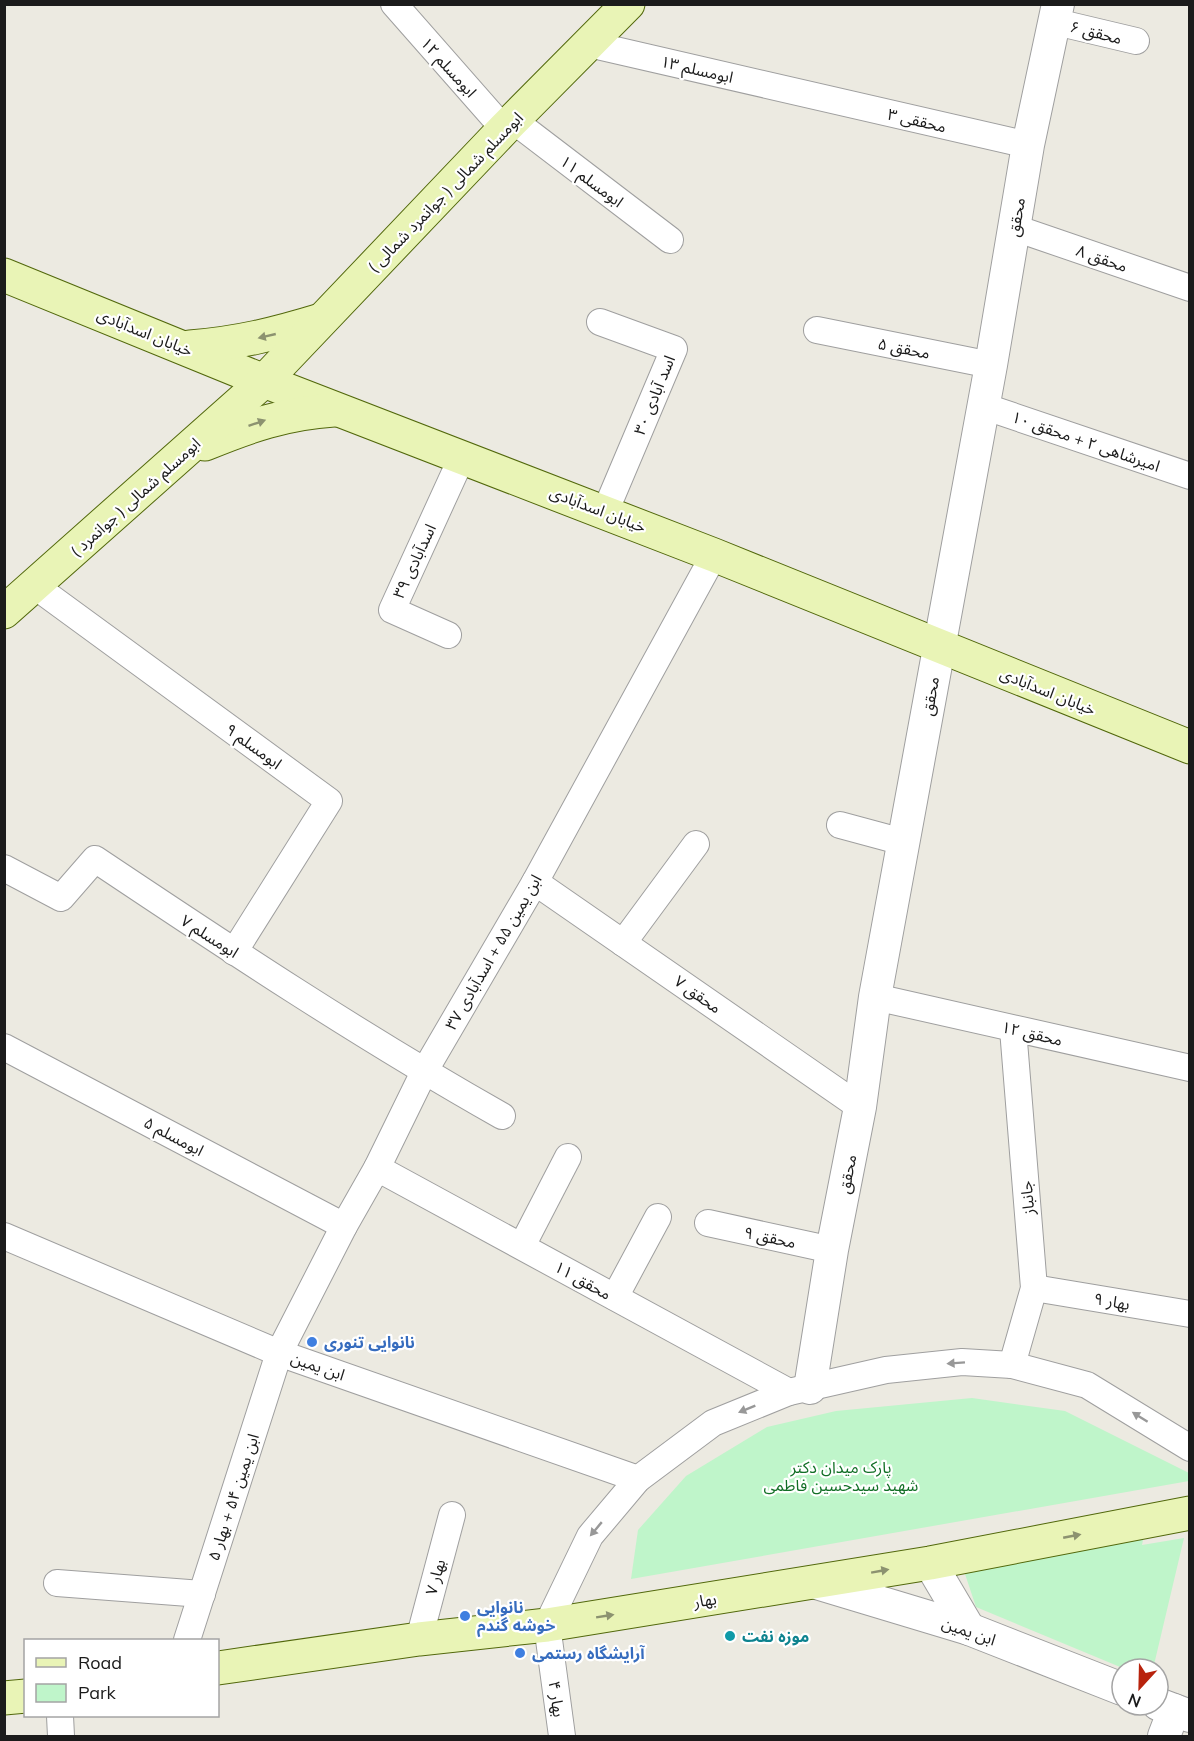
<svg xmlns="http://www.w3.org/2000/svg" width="1194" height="1741" font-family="Mulish,'Noto Sans Arabic',sans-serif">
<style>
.park{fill:#bff5ca}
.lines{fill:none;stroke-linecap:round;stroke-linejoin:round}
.minor-casing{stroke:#9f9f9f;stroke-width:28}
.tertiary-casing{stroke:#9f9f9f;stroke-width:34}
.secondary-casing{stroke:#52680c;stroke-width:35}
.minor{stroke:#fff;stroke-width:26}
.tertiary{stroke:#fff;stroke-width:32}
.secondary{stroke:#e9f4b6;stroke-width:33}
.oneway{fill:#8c9270}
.oneway2{fill:#989898}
.shop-dot{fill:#3f7fe0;stroke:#fff;stroke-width:2}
.culture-dot{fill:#0f9aa8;stroke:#fff;stroke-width:2}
.labels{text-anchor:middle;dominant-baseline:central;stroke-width:4.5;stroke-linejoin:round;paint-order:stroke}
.street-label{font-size:16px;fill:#1b1b1b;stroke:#fff}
.shop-label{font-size:16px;font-weight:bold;fill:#366cbe;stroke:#fff;text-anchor:start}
.park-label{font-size:16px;fill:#126f26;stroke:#fff}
.culture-label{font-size:16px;font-weight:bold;fill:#0d838f;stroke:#fff;text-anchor:start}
</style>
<rect width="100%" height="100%" fill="#eceae1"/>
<g class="park">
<path d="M972 1398 1065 1411 1189 1473V1481L631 1579 638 1530 686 1476 767 1427 836 1411Z"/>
<path d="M1147 1521 1142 1545 1184 1538 1153 1669H1125L976 1607 964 1571Z"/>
</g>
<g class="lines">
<g class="minor-casing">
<g id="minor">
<path d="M394 4 504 129"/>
<path d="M1056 22 1136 41"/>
<path d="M589 44 1028 145"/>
<path d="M514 121 670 240"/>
<path d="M1015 228 1190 288"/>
<path d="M600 322 674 349 605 512"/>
<path d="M817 330 991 365"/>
<path d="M983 406 1190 476"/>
<path d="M35 586 329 801 234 952"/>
<path d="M448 635 392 610 462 457"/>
<path d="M840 825 903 842"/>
<path d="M4 868 61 898 95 859C228 948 362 1037 502 1116"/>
<path d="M535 882 860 1107"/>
<path d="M623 943 696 844"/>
<path d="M875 997 1190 1068"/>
<path d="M4 1047 344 1226"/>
<path d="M377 1168 789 1392"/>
<path d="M708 1223 832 1250"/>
<path d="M4 1236 279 1353 638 1479"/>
<path d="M522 1246 568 1157"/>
<path d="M1034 1288 1190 1314"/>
<path d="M615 1297 658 1217"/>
<path d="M1012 1365 1034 1288 1013 1029"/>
<path d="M57 1583 202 1594"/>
<path d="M419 1639 452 1515"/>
<path d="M187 1640 279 1353 344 1226 377 1168 424 1072 535 882 714 555"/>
<path d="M60 1716 61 1736"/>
<path d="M562 1736 547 1625 590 1536 638 1479 713 1423 789 1392 886 1370 962 1362 1012 1365 1087 1385 1190 1448"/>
</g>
</g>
<g class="tertiary-casing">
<g id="tertiary">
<path d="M810 1388 832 1250 860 1107 875 997 991 365 1028 145 1058 4"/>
<path d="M930 1563 969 1629"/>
<path d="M813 1582 969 1629 1122 1689"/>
<path d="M1158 1704 1190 1716"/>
<path d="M1164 1736 1174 1710"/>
</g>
</g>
<g class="secondary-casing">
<g id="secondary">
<path d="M4 275 264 381 714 555 1190 747"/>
<path d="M190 347C239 343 275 334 321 320"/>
<path d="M205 444C249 426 286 413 334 410"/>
<path d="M4 612 264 381 504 129 628 4"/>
<path d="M218 1668 419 1639 547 1625 930 1563 1190 1513"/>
<path d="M4 1698 26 1696"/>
</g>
</g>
<use href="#minor" class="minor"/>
<use href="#tertiary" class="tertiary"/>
<use href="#secondary" class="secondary"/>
</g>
<defs><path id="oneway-solid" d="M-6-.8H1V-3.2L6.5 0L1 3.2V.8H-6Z" transform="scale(1.5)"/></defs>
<g class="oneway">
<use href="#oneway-solid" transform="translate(267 336) rotate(167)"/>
<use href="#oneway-solid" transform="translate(257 423) rotate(-19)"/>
<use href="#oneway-solid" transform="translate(1072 1536) rotate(-11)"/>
<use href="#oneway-solid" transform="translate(880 1571) rotate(-10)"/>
<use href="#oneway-solid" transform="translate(605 1616) rotate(-9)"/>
</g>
<g class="oneway2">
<use href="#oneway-solid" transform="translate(956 1363) rotate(176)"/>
<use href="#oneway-solid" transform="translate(747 1409) rotate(158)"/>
<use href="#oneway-solid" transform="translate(1140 1417) rotate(-148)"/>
<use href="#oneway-solid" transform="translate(596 1529) rotate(130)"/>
</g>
<g class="shop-dot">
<circle cx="312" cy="1342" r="6"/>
<circle cx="465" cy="1616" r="6"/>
<circle cx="520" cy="1653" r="6"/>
</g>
<circle class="culture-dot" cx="730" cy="1636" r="6"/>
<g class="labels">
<g class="street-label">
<text transform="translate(1096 32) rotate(14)">محقق ۶</text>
<text transform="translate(449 67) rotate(48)">ابومسلم ۱۲</text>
<text transform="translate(697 69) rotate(13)">ابومسلم ۱۳</text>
<text transform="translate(917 120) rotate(13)">محققی ۳</text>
<text transform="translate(592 181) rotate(37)">ابومسلم ۱۱</text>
<text transform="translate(445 192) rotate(-46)">ابومسلم شمالی ( جوانمرد شمالی )</text>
<text transform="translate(1016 217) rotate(-80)">محقق</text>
<text transform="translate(1102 258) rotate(19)">محقق ۸</text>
<text transform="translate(145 332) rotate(22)">خیابان اسدآبادی</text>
<text transform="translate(904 348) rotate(11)">محقق ۵</text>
<text transform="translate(654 395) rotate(-68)">اسد آبادی ۳۰</text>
<text transform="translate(1086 441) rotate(19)">امیرشاهی ۲ + محقق ۱۰</text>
<text transform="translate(135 497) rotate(-42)">ابومسلم شمالی ( جوانمرد )</text>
<text transform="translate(598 509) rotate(21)">خیابان اسدآبادی</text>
<text transform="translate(414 561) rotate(-65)">اسدآبادی ۳۹</text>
<text transform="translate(1048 691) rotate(22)">خیابان اسدآبادی</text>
<text transform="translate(930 696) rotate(-80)">محقق</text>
<text transform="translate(254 746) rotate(36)">ابومسلم ۹</text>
<text transform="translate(210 936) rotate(33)">ابومسلم ۷</text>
<text transform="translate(493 952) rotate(-60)">ابن یمین ۵۵ + اسدآبادی ۳۷</text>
<text transform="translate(698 994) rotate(35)">محقق ۷</text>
<text transform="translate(1032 1033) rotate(13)">محقق ۱۲</text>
<text transform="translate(174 1136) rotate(28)">ابومسلم ۵</text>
<text transform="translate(847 1174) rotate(-79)">محقق</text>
<text transform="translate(1027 1198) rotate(-95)">جانباز</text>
<text transform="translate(770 1237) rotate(12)">محقق ۹</text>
<text transform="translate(583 1280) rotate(29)">محقق ۱۱</text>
<text transform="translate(1112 1301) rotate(10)">بهار ۹</text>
<text transform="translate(318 1366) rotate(19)">ابن یمین</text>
<text transform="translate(233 1497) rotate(-72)">ابن یمین ۵۴ + بهار ۵</text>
<text transform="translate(435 1577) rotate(-75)">بهار ۷</text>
<text transform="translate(705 1600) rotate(-9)">بهار</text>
<text transform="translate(969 1631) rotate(19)">ابن یمین</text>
<text transform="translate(557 1699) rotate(82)">بهار ۴</text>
</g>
<g class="shop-label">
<text x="324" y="1342">نانوایی تنوری</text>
<text x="477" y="1607">نانوایی<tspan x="477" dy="18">خوشه گندم</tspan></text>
<text x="532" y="1653">آرایشگاه رستمی</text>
</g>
<g class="park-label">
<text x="841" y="1467">پارک میدان دکتر<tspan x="841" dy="18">شهید سیدحسین فاطمی</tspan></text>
</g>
<g class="culture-label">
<text x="742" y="1636">موزه نفت</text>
</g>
</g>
<rect width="1194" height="1741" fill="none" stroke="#1b1b1b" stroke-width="12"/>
<rect x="24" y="1639" width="195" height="78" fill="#ffffff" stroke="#a4a4a4" stroke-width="1.5"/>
<rect x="36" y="1658" width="30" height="9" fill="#e9f4b6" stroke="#a4a4a4" stroke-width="1.5"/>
<text x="78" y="1669" font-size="18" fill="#1b1b1b">Road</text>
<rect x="36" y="1684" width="30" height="18" fill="#bff5ca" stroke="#a4a4a4" stroke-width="1.5"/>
<text x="78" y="1699" font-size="18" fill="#1b1b1b">Park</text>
<g transform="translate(1140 1687) rotate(202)"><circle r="28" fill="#ffffff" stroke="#a4a4a4" stroke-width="1.5"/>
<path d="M0-4.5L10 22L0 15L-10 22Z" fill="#b8230d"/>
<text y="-9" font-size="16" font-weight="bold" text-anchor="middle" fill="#1b1b1b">N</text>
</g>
</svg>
